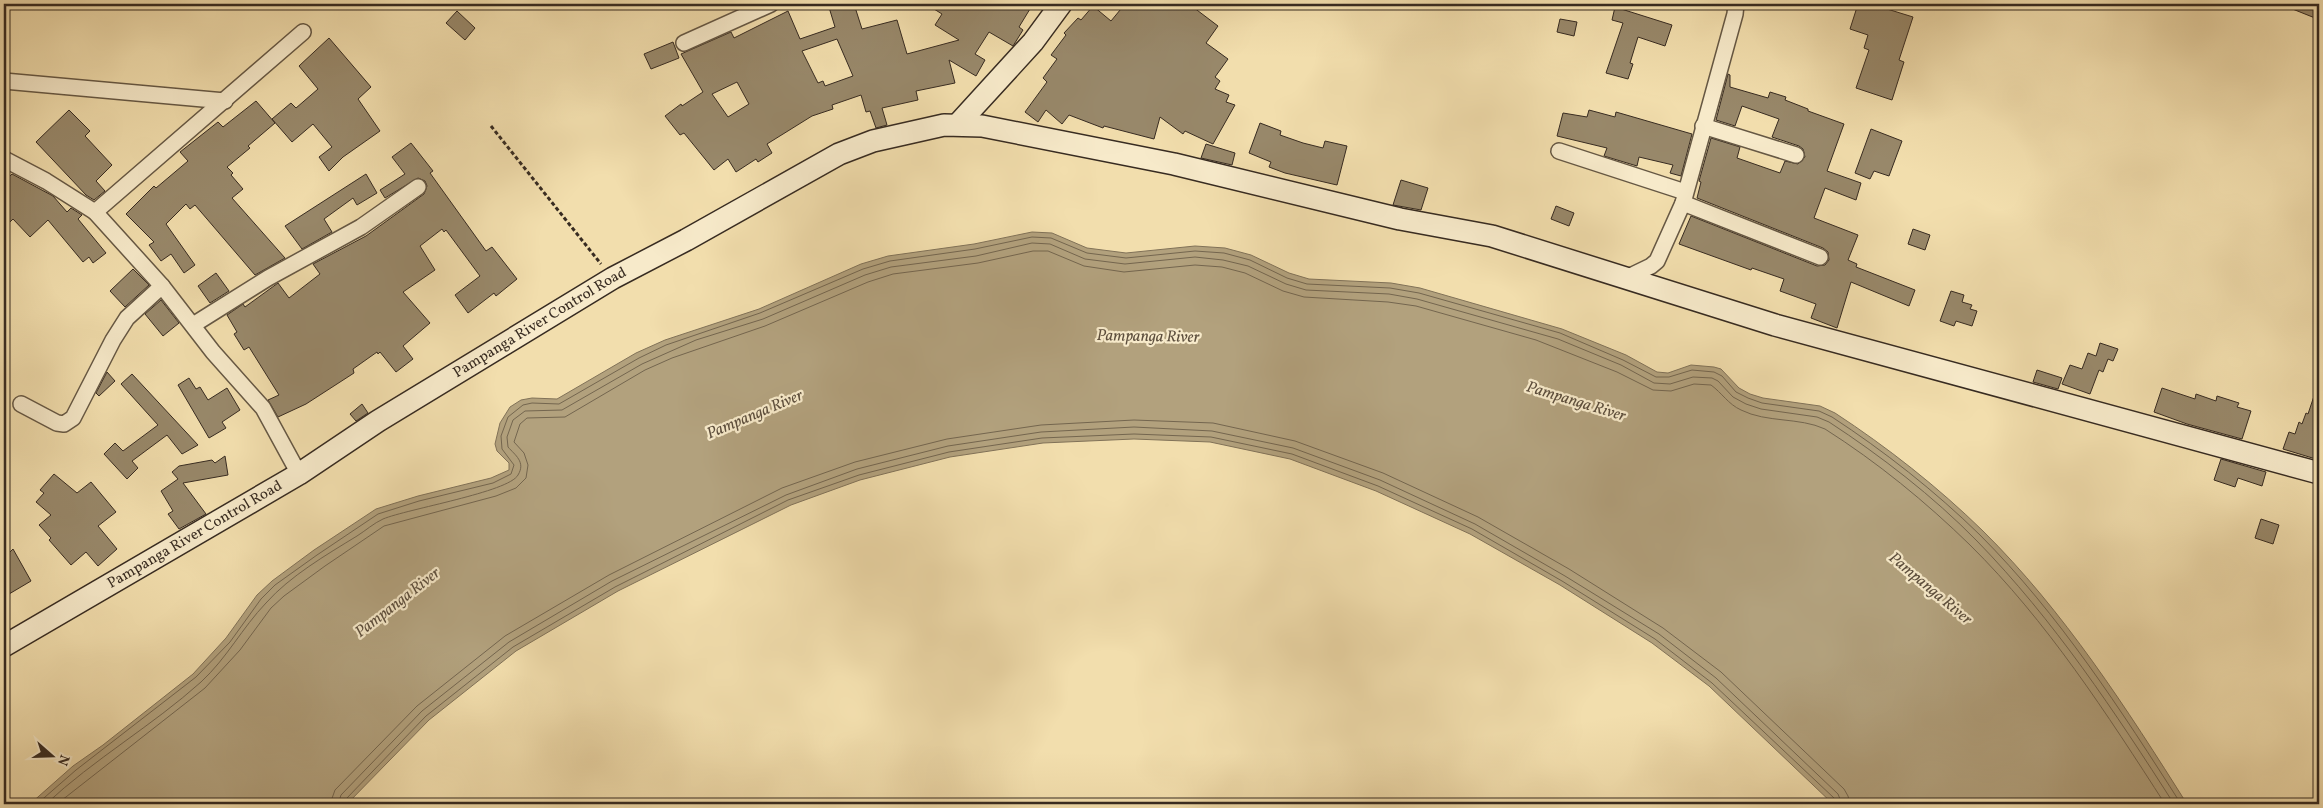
<svg xmlns="http://www.w3.org/2000/svg" width="2323" height="808" font-family="Vollkorn,serif">
<style>
.water{fill:#b2a17d;stroke:#817258}
.lines{fill:none;stroke-linecap:round;stroke-linejoin:round}
.shore{stroke:#74664f;stroke-width:1}
.building{fill:#98886a;stroke:#372b21;fill-rule:evenodd}
.minor-casing{stroke:#665844;stroke-width:18}
.secondary-casing{stroke:#372b21;stroke-width:24}
.path{stroke:#372b21;stroke-width:3;stroke-dasharray:4 2.5;stroke-linecap:butt}
.minor{stroke:#f7eaca;stroke-width:15}
.secondary{stroke:#f7eaca;stroke-width:21}
.labels{text-anchor:middle;dominant-baseline:central;stroke-width:4.5;stroke-linejoin:round;paint-order:stroke}
.street-label{font-size:15px;fill:#372b21;stroke:#f7eaca}
.water-label{font-size:16px;font-style:italic;fill:#5c4e3d;stroke:#f7eaca}
</style>
<rect width="100%" height="100%" fill="#f2dead"/>
<filter id="stains"><feTurbulence type="fractalNoise" baseFrequency=".004" numOctaves="4"/><feColorMatrix values="0 0 0 0 .2 0 0 0 0 .09 0 0 0 0 .02 0 0 0 .5 -.17"/></filter>
<radialGradient id="worn" r=".72"><stop offset=".6" stop-color="#630" stop-opacity="0"/><stop offset="1" stop-color="#630" stop-opacity=".3"/></radialGradient>
<path class="water" d="M1032 232 1052 233 1087 248 1126 253 1195 246 1225 248 1251 255 1289 273 1309 279 1391 283 1420 288 1562 329 1626 355 1657 372 1668 373 1691 365 1714 367 1721 369 1739 388 1750 394 1763 398 1820 406 1835 413C1887 447 1938 487 1983 531 2064 611 2127 709 2187 804H1833L1709 686 1652 643 1560 585 1470 534 1376 491 1290 459 1210 442 1134 439 1043 443 950 457 860 480 791 505 618 591 516 651 429 720 347 804H30L73 766 103 745 193 674 226 638 257 595 272 581 314 550 376 509 418 496 491 478 509 470V463L497 451 495 444 500 423 510 407 521 400 532 398 557 399 636 353 665 340 759 309 861 264 888 256 974 244Z"/>
<g class="lines">
<g class="shore">
<path d="M37 804 76 770 196 677 230 642 261 599 275 585 317 555 378 514 419 501 493 483 511 474 514 465 502 449 501 436 508 417 523 405 532 403 559 404 639 358 666 345 760 313 863 269 890 261 975 249 1032 237 1051 238 1087 253 1126 258 1195 251 1224 253 1250 260 1287 278 1307 284 1390 288 1419 293 1560 333 1623 360 1656 377H1669L1692 370 1714 372 1722 376 1736 392 1748 398 1762 403 1819 411 1832 417C1884 451 1935 491 1980 535 2059 614 2121 710 2181 804"/>
<path d="M46 804C94 759 152 726 201 682 227 658 242 628 266 603 290 576 326 555 357 536 365 531 374 523 383 519 407 509 509 492 518 475 526 462 515 455 508 447L507 437 513 420 525 411 562 410 642 364 696 340 763 319 865 275 891 267 976 256 1032 243 1050 244 1085 259 1125 264 1195 257 1223 260 1248 266 1286 284 1306 290 1389 294 1417 299 1558 339 1621 365 1654 383 1670 384 1693 377 1712 378 1718 381 1733 397 1746 404 1761 409 1817 417 1829 422C1881 456 1933 496 1977 541 2054 620 2115 712 2174 804"/>
<path d="M57 804 205 688 240 650 271 608 284 596 325 566 384 526 496 496 516 488 526 478 528 465 524 453 514 442 520 424 527 418 565 417 645 370 672 358 765 326 868 282 893 274 978 263 1033 251H1048L1084 266 1124 272 1195 265 1222 267 1245 273 1283 291 1304 297 1388 302 1416 306 1536 340 1617 372 1653 390 1671 391 1694 384 1711 385C1722 393 1728 404 1741 410 1767 423 1799 417 1825 429 1877 462 1926 502 1970 545 2047 621 2107 714 2165 804"/>
<path d="M330 804 335 790 417 706 505 636 609 575 782 488 855 462 947 439 1041 425 1134 420 1213 423 1295 441 1383 473 1478 517 1569 569 1663 628 1721 672 1844 789 1848 796 1850 804"/>
<path d="M338 804 341 795 422 711 509 642 612 581 786 495 857 469 948 446 1041 432 1134 427 1212 431 1293 448 1380 480 1475 524 1565 576 1659 634 1716 678 1838 794 1842 804"/>
<path d="M344 804 346 799 426 716 513 647 615 587 788 500 859 475 949 452 1042 438 1134 434 1211 437 1292 454 1378 486 1472 529 1562 581 1655 639 1712 683 1834 798 1836 804"/>
</g>
</g>
<g class="building">
<path d="M828 4H854L862 29 897 20 907 54 959 40 935 25 942 14 926 4H1033L1019 27 1023 30 1013 46 989 32 975 54 985 60 976 76 949 60 955 83 916 91 918 100 882 108 887 125 876 128 870 111 866 112 861 95 832 105 833 109 812 116 767 144 772 153 758 162 756 159 736 172 728 159 714 170 684 133 680 135 665 116 681 104 682 106 703 92 681 54 731 32 734 38 788 11 800 39 835 27ZM837 39 853 76 825 86 823 81 818 83 802 51ZM737 82 749 104 728 117 712 94Z"/>
<path d="M1125 4H1189L1218 26 1206 43 1228 59 1215 77 1220 81 1215 89 1229 95 1226 102 1235 105 1213 144 1185 131 1183 134 1160 117 1154 139 1104 126 1103 128 1069 115 1062 124 1046 110 1038 122 1025 112 1047 82 1043 78 1057 59 1051 55 1066 35 1064 33 1078 18 1081 20 1093 6 1111 21Z"/>
<path d="M1858 4H1871L1913 17 1899 60 1904 62 1892 100 1856 88 1869 50 1864 48 1868 35 1850 29Z"/>
<path d="M2280 4H2319V7L2315 18Z"/>
<path d="M1615 7 1672 25 1665 46 1638 37 1630 63 1633 64 1628 79 1606 73 1623 23 1612 20Z"/>
<path d="M457 11 475 28 465 40 446 23Z"/>
<path d="M1560 19 1577 22 1574 36 1557 32Z"/>
<path d="M329 38 371 87 358 99 380 131 343 157 329 171 319 157 332 147 313 124 292 142 272 119 291 103 296 108 318 89 299 66Z"/>
<path d="M673 42 679 58 651 69 644 54Z"/>
<path d="M1728 74 1730 75V87L1768 98 1770 92 1786 97 1785 100 1808 109V111L1844 124 1827 171 1861 183 1856 200 1825 188 1814 218 1858 235 1848 260 1857 264 1856 267 1915 290 1909 306 1851 282 1837 328 1811 318 1816 304 1780 291 1784 279 1752 268 1751 270 1679 244 1691 216 1817 266 1825 265 1829 260 1828 252 1823 248 1697 198 1701 182 1699 181 1711 138 1740 147 1737 158 1780 173 1785 161 1798 164 1805 157 1803 149 1799 146 1772 137 1779 119 1742 106 1735 126 1716 120Z"/>
<path d="M256 101 275 123 248 146 250 148 227 167 233 173 231 175 243 189 232 198 285 258 255 275 195 205 190 209 186 204 166 224 195 265 184 273 171 254 161 261 149 245 154 242 126 214 154 186 156 188 188 161 180 152 218 122 223 127Z"/>
<path d="M69 110 90 131 85 136 112 165 96 181 105 191 94 200 86 195 36 142Z"/>
<path d="M1589 110 1615 117 1616 112 1692 134 1681 176 1670 173 1673 165 1639 157 1637 166 1604 156 1607 148 1557 136 1563 113 1587 117Z"/>
<path d="M1260 123 1281 131 1280 135 1303 143 1323 148 1325 141 1347 146 1337 185 1285 173 1269 167 1271 162 1249 153Z"/>
<path d="M1871 129 1902 141 1889 176 1874 171 1870 179 1855 173Z"/>
<path d="M411 143 433 171 430 173 486 251 492 247 517 279 496 296 494 293 468 313 455 295 480 276 446 230 444 232 442 229 420 246 435 270 403 292 430 323 403 346 413 359 396 372 380 352 378 354 377 352 353 369 354 373 306 404 278 417 268 400 279 395 249 347 244 350 234 334 237 332 227 315 243 304 245 307 278 283 289 298 320 274 313 264 366 236 424 194 427 186 425 181 418 178 385 198 380 190 405 174 392 157Z"/>
<path d="M1206 144 1235 153 1232 165 1201 158Z"/>
<path d="M12 174 53 196 67 212 71 208 82 215 78 219 106 253 93 263 89 257 83 262 48 220 30 237 13 219 4 228V182Z"/>
<path d="M366 174 377 193 357 205 353 198 324 219 332 232 302 249 285 226Z"/>
<path d="M1401 180 1428 188 1421 210 1393 205Z"/>
<path d="M1556 206 1574 213 1569 226 1551 219Z"/>
<path d="M1913 229 1930 235 1925 250 1908 244Z"/>
<path d="M133 269 149 285 125 307 110 291Z"/>
<path d="M216 273 229 291 210 303 198 286Z"/>
<path d="M1951 291 1964 295 1962 302 1972 305 1970 309 1977 311 1972 326 1956 321 1954 326 1940 321Z"/>
<path d="M161 300 179 323 163 336 145 314Z"/>
<path d="M2100 343 2118 349 2113 361 2108 359 2103 372 2099 370 2090 394 2062 384 2070 365 2082 369 2088 353 2096 356Z"/>
<path d="M2037 370 2062 378 2058 389 2033 382Z"/>
<path d="M107 372 115 381 99 396 96 393Z"/>
<path d="M132 374 198 445 182 454 167 435 132 461 138 468 127 479 104 454 115 443 123 451 158 425 121 384Z"/>
<path d="M189 378 196 389 200 387 208 400 227 388 240 410 222 422 226 428 209 438 178 385Z"/>
<path d="M2317 387H2319V460L2283 449 2289 432 2295 434 2299 422 2302 424 2306 413 2308 414Z"/>
<path d="M2162 388 2195 399 2196 394 2216 401 2217 396 2239 403 2237 407 2251 411 2242 439 2187 424 2154 412Z"/>
<path d="M362 404 368 413 356 421 350 414Z"/>
<path d="M225 456 228 475 183 483 206 514 179 529 168 514 173 511 161 491 178 479 172 472 179 466 212 460 215 463Z"/>
<path d="M2221 459 2266 472 2262 486 2238 478 2235 487 2214 480Z"/>
<path d="M54 474 77 493 91 482 116 512 98 526 117 549 98 566 86 552 71 565 49 540 51 538 39 525 51 515 36 502 44 493 40 490Z"/>
<path d="M2261 519 2279 525 2273 544 2255 538Z"/>
<path d="M13 549 31 581 4 597V558Z"/>
</g>
<g class="lines">
<g class="minor-casing">
<g id="minor">
<path d="M684 43 771 4"/>
<path d="M4 81 225 101"/>
<path d="M1703 126 1796 155"/>
<path d="M1559 151 1685 192"/>
<path d="M4 159 46 181 95 212 162 286 213 352 263 408 299 474"/>
<path d="M1683 203 1820 257"/>
<path d="M95 212 303 32"/>
<path d="M1624 279 1651 266 1657 261 1683 203 1735 14 1736 4"/>
<path d="M193 325 268 278 361 227 418 187"/>
<path d="M21 404 57 423 64 424 73 418 113 340 127 318 162 286"/>
</g>
</g>
<g class="secondary-casing">
<g id="secondary">
<path d="M958 124 1033 42 1061 4"/>
<path id="s1" d="M4 646 299 474 378 421 613 278 686 240 839 154 873 141 944 125 982 126 1174 164 1400 219 1492 236 1775 325 2319 473"/>
</g>
</g>
<path class="path" d="M491 126 601 264"/>
<use href="#minor" class="minor"/>
<use href="#secondary" class="secondary"/>
</g>
<g class="labels">
<g class="street-label">
<text stroke="none"><textPath href="#s1" startOffset="626">Pampanga River Control Road</textPath></text>
<text stroke="none"><textPath href="#s1" startOffset="221">Pampanga River Control Road</textPath></text>
</g>
<g class="water-label">
<text transform="translate(1148 337) rotate(1)">Pampanga River</text>
<text transform="translate(1576 402) rotate(17)">Pampanga River</text>
<text transform="translate(755 415) rotate(-23)">Pampanga River</text>
<text transform="translate(1930 589) rotate(40)">Pampanga River</text>
<text transform="translate(398 603) rotate(-38)">Pampanga River</text>
</g>
</g>
<rect width="2323" height="808" fill="none" stroke="#f2dead" stroke-width="20"/>
<rect x="5" y="5" width="2313" height="798" fill="none" stroke="#372b21" stroke-width="2.5"/>
<rect x="10" y="10" width="2303" height="788" fill="none" stroke="#372b21"/>
<g transform="translate(52 756) rotate(110)" stroke="#f7eaca" stroke-width="4" paint-order="stroke">
<path d="M0-4L9 19L0 12L-9 19Z" fill="#372b21"/>
<text y="-8" font-size="14" font-weight="bold" text-anchor="middle" fill="#372b21">N</text>
</g>
<rect width="100%" height="100%" filter="url(#stains)"/>
<rect width="100%" height="100%" fill="url(#worn)"/>
</svg>
